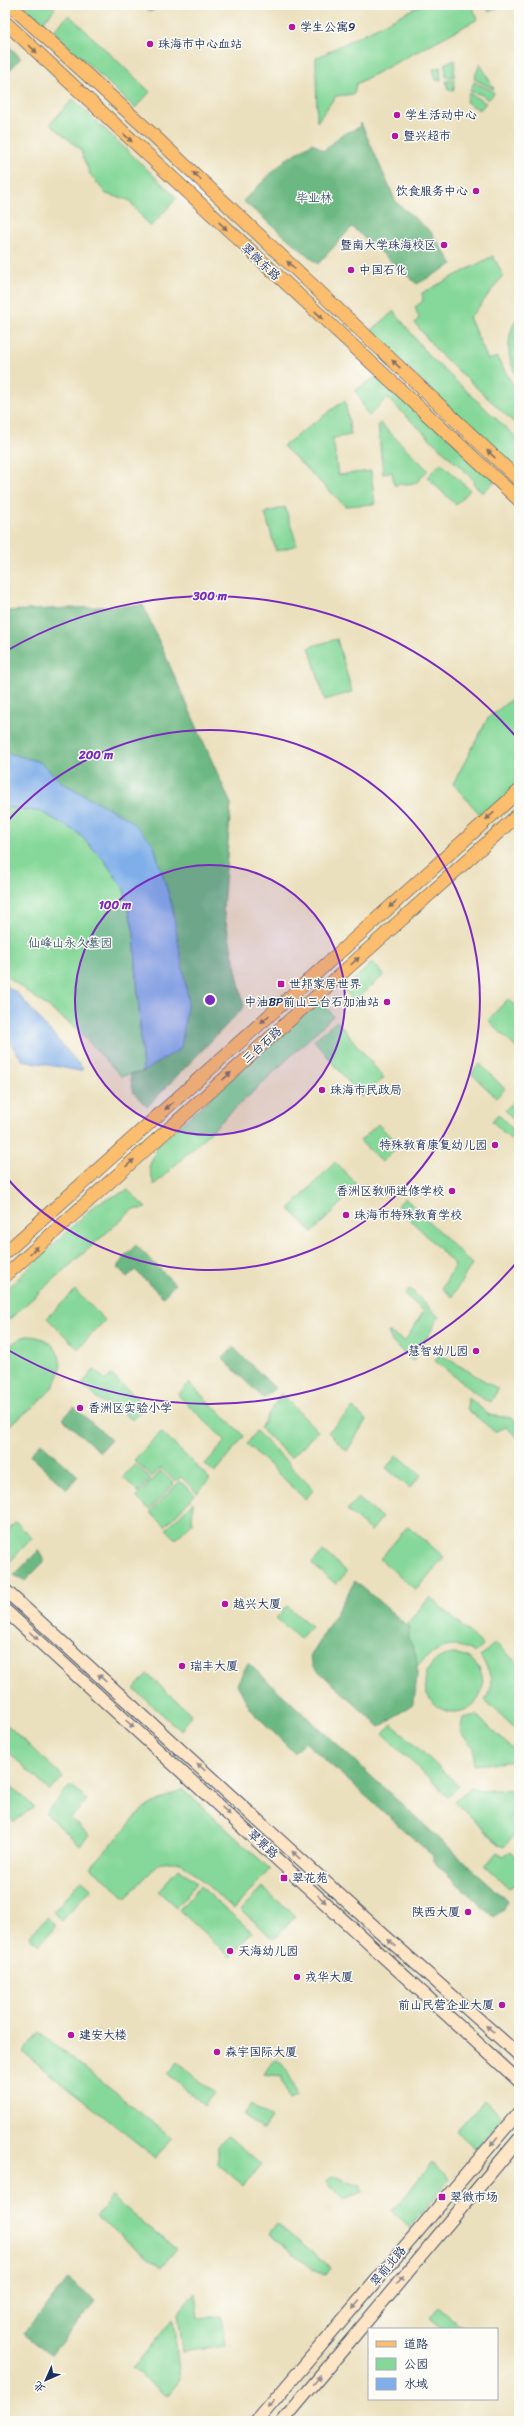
<svg xmlns="http://www.w3.org/2000/svg" width="524" height="2426" font-family="Sriracha,'LXGW WenKai TC',sans-serif">
<style>
.green{fill:#86d89a;stroke:#50847c}
.forest{fill:#6cb882;stroke:#447470}
.water{fill:#7faee9;stroke:#4d6ea4}
.lines{fill:none;stroke-linecap:round;stroke-linejoin:round}
.secondary-casing{stroke:#3a4a6c;stroke-width:14}
.primary-casing{stroke:#3a4a6c;stroke-width:14}
.secondary{stroke:#fde5c5;stroke-width:12}
.primary{stroke:#fbbd6e;stroke-width:13}
.oneway{fill:#806f65}
.oneway2{fill:#8c8a92}
.ring{fill:none;stroke:#7b2cbf;stroke-width:2}
.poi-dot{fill:#b5179e;stroke:#fdfcf7;stroke-width:1.5}
.labels{text-anchor:middle;dominant-baseline:central;stroke-width:3;stroke-linejoin:round;paint-order:stroke}
.poi-label{font-size:12px;fill:#1b2f5e;stroke:#fdfcf7;text-anchor:start}
.park-label{font-size:12px;fill:#36596d;stroke:#fdfcf7}
.street-label{font-size:12px;fill:#1b2f5e;stroke:#fdfcf7}
.centre{fill:#7b2cbf;stroke:#fdfcf7;stroke-width:2}
.ring-label{font-size:12px;text-anchor:middle;font-weight:bold;fill:#7b2cbf;stroke:#fdfcf7;stroke-width:3;stroke-linejoin:round;paint-order:stroke}
</style>
<rect width="100%" height="100%" fill="#fdfcf7"/>
<filter id="ink" filterUnits="userSpaceOnUse"><feTurbulence type="fractalNoise" baseFrequency=".025" numOctaves="2"/><feDisplacementMap in="SourceGraphic" scale="8" xChannelSelector="R" yChannelSelector="G"/><feConvolveMatrix kernelMatrix="1 2 1 2 8 2 1 2 1" color-interpolation-filters="sRGB"/></filter>
<filter id="wash" filterUnits="userSpaceOnUse"><feTurbulence type="fractalNoise" baseFrequency=".012" numOctaves="4" result="noise"/><feDisplacementMap in="SourceGraphic" scale="16" xChannelSelector="R" yChannelSelector="G"/><feGaussianBlur stdDeviation="0.9" result="paint"/><feColorMatrix in="noise" values="0 0 0 0 0 0 0 0 0 0 0 0 0 0 0 0 0 1.4 0 .05"/><feComposite in="paint" operator="in"/></filter>
<g filter="url(#wash)">
<rect width="100%" height="100%" fill="#ebe0bd"/>
<g class="green">
<path d="M21 5H52L55 9 41 24Z"/>
<path d="M421 5H471L478 19 356 84 354 94 336 96 317 122 316 58Z"/>
<path d="M486 5H504L489 12Z"/>
<path d="M69 15 150 92 135 108 53 31Z"/>
<path d="M455 60 454 77H446L445 63Z"/>
<path d="M480 63 494 89 474 79Z"/>
<path d="M440 67 441 80H436L433 69Z"/>
<path d="M454 79V90H448L446 81Z"/>
<path d="M474 82 493 91 494 94 488 100 482 95 470 91Z"/>
<path d="M469 93 486 103 480 110 466 102Z"/>
<path d="M73 99 177 198 150 227 129 200 106 194 90 174 80 149 50 124Z"/>
<path d="M493 256 503 275C496 284 476 313 469 317L488 360 497 357 519 396V427L438 352 415 323 419 318 415 307 423 301 422 293Z"/>
<path d="M394 311 428 355 519 440V474L370 332Z"/>
<path d="M519 316V379C506 363 505 332 519 316Z"/>
<path d="M380 374 495 481 483 493 473 484 475 481 387 398 369 416C361 408 363 399 355 391Z"/>
<path d="M345 400 351 435 333 438 338 475 371 471 375 504 345 506 283 446Z"/>
<path d="M380 423 428 470 416 483 394 485 392 472 383 474 378 425Z"/>
<path d="M441 463 470 490 456 505 427 477Z"/>
<path d="M285 507 297 545 276 551 265 513Z"/>
<path d="M337 639 352 692 325 700 309 647Z"/>
<path d="M519 693V791L485 820 453 784 488 718Z"/>
<path d="M5 807 42 812 78 833 104 860 124 889 134 933 143 1072 121 1076 76 1028 5 975Z"/>
<path d="M373 962 384 975 354 1001 343 989Z"/>
<path d="M320 999 333 1016 154 1185 149 1167 158 1145Z"/>
<path d="M508 999 519 1010V1051L488 1020Z"/>
<path d="M337 1021 384 1078 361 1097 314 1040Z"/>
<path d="M480 1064 505 1089 496 1098 471 1073Z"/>
<path d="M515 1100 519 1104V1125L505 1110Z"/>
<path d="M498 1114 519 1135V1148L492 1121Z"/>
<path d="M378 1124 399 1145 382 1162 360 1141Z"/>
<path d="M335 1162 358 1185 313 1232 289 1209Z"/>
<path d="M128 1190 146 1208 132 1210 5 1323V1291L96 1204Z"/>
<path d="M405 1198 472 1264 452 1297 442 1288 455 1265 397 1206Z"/>
<path d="M410 1289 439 1317 413 1361 392 1342 388 1332 405 1341 424 1311 404 1294Z"/>
<path d="M75 1290 105 1320 78 1349 47 1318Z"/>
<path d="M27 1336C38 1336 50 1340 56 1350 76 1382 26 1411 5 1429V1350L20 1338Z"/>
<path d="M440 1354 498 1389 491 1402 483 1399 435 1361Z"/>
<path d="M94 1370 106 1380 111 1375 146 1406 132 1420 120 1410 116 1415 82 1384Z"/>
<path d="M189 1383 244 1436 215 1473 205 1464 226 1441 178 1395Z"/>
<path d="M281 1394 318 1431 291 1458 260 1428Z"/>
<path d="M468 1397 489 1415 511 1418 519 1424V1439L506 1427 495 1432 467 1409Z"/>
<path d="M353 1408 366 1420 347 1451 328 1432Z"/>
<path d="M256 1431 314 1490 305 1499 247 1444Z"/>
<path d="M161 1432 210 1479 197 1493 181 1477 175 1482 161 1468 152 1477 134 1460Z"/>
<path d="M397 1455 421 1475 410 1488 386 1468Z"/>
<path d="M135 1464 151 1479 138 1492 123 1477Z"/>
<path d="M161 1471 174 1484 149 1510 136 1497Z"/>
<path d="M180 1481 195 1495 165 1526 150 1512Z"/>
<path d="M358 1498 382 1518 371 1531 347 1510Z"/>
<path d="M193 1502 192 1523 176 1539 166 1529Z"/>
<path d="M16 1522 32 1538 6 1566 5 1534Z"/>
<path d="M408 1526 444 1557 416 1590 380 1559Z"/>
<path d="M323 1551 347 1572 336 1584 312 1564Z"/>
<path d="M430 1597 483 1645 475 1653C453 1638 434 1649 417 1666L415 1653 408 1641 409 1627 406 1625Z"/>
<path d="M287 1606 311 1626 300 1639 276 1618Z"/>
<path d="M495 1643 519 1664V1732L485 1700C495 1684 491 1671 480 1657Z"/>
<circle cx="454" cy="1683" r="29"/>
<path d="M147 1674 191 1714 181 1731 134 1689Z"/>
<path d="M476 1715 519 1755V1761L474 1765V1748L460 1732 463 1718Z"/>
<path d="M5 1723 63 1777 50 1791 5 1749Z"/>
<path d="M392 1724 459 1786 448 1797 383 1734Z"/>
<path d="M5 1780 34 1807 14 1822 5 1813Z"/>
<path d="M71 1785 87 1800 71 1818 89 1835 80 1845 45 1813Z"/>
<path d="M472 1787 478 1791 514 1789V1820H519V1831L504 1847 499 1845 454 1801Z"/>
<path d="M183 1789 270 1869 234 1909 181 1862H160L126 1898 91 1867 144 1808Z"/>
<path d="M509 1851 519 1861V1882L509 1888 485 1866 497 1852 504 1856Z"/>
<path d="M179 1868 197 1883 176 1907 158 1891Z"/>
<path d="M82 1880 91 1888 62 1921 53 1912Z"/>
<path d="M200 1886 252 1932 230 1957 179 1910Z"/>
<path d="M262 1887 295 1916 274 1939 241 1910Z"/>
<path d="M47 1917 56 1926 39 1945 29 1937Z"/>
<path d="M39 2032 172 2138 156 2158 23 2052Z"/>
<path d="M278 2060C289 2071 293 2082 296 2096L289 2099 281 2076 264 2074 272 2062Z"/>
<path d="M178 2062 214 2093 204 2105 168 2074Z"/>
<path d="M484 2100 503 2118 476 2149 456 2131Z"/>
<path d="M252 2104 271 2119 263 2130 244 2115Z"/>
<path d="M228 2136 261 2165 244 2186 218 2164V2146Z"/>
<path d="M432 2163 450 2179 410 2227 392 2211Z"/>
<path d="M333 2176 354 2184 361 2185 360 2188 362 2192 343 2199 327 2183 329 2178Z"/>
<path d="M112 2197 176 2249 161 2268 97 2216Z"/>
<path d="M277 2224 331 2268 326 2275 313 2270 269 2233Z"/>
<path d="M195 2293 198 2318 221 2316 225 2346 183 2352 178 2313Z"/>
<path d="M438 2307 464 2329H441L429 2319Z"/>
<path d="M173 2319 180 2380 167 2396 133 2368Z"/>
</g>
<g class="forest">
<path d="M142 5H161L150 12Z"/>
<path d="M5 42 21 58 5 75Z"/>
<path d="M361 123 396 202 431 232 453 264 417 284 352 227 318 264 243 201 285 160 313 143 324 151 341 135 358 128Z"/>
<path d="M143 605 231 804 223 908 244 1007 147 1107 133 1092 130 1074 143 1072 181 1048 187 999 172 906 153 843 130 820 61 782 40 762 5 752V611Z"/>
<path d="M136 1245 175 1284 163 1297 135 1270 127 1277 118 1268 123 1258Z"/>
<path d="M233 1347 275 1388 264 1399 222 1358Z"/>
<path d="M74 1407 111 1440 100 1452 63 1419Z"/>
<path d="M41 1443 78 1476 67 1489 30 1455Z"/>
<path d="M39 1550 44 1562 25 1581 14 1575Z"/>
<path d="M355 1581 409 1627C408 1644 411 1640 415 1653 420 1668 415 1688 414 1703L380 1727 313 1666 310 1657Z"/>
<path d="M248 1663 507 1901 504 1910 493 1917 433 1861V1856L305 1742 294 1753 251 1710 237 1684Z"/>
<path d="M68 2279 95 2301 51 2355 24 2334Z"/>
</g>
<g class="water">
<path d="M5 752 40 762 61 782 130 820 153 843 172 906 188 999 181 1048 143 1072 134 933 124 889 104 860 78 833 42 812 5 807Z"/>
<path d="M5 985 17 993 83 1069 80 1071 22 1060 5 1035Z"/>
</g>
</g>
<g filter="url(#ink)">
<g class="lines">
<g class="secondary-casing">
<g id="secondary">
<path d="M5 1590 377 1929 519 2055"/>
<path d="M5 1610 519 2081"/>
<path d="M257 2421 519 2112"/>
<path d="M283 2421 519 2139"/>
</g>
</g>
<g class="primary-casing">
<g id="primary">
<path d="M10 5 150 132 519 480"/>
<path d="M5 22 519 500"/>
<path d="M5 1253 519 791"/>
<path d="M5 1276 519 814"/>
</g>
</g>
<use href="#secondary" class="secondary"/>
<use href="#primary" class="primary"/>
</g>
<defs><path id="oneway-solid" d="M-6-.8H1V-3.2L6.5 0L1 3.2V.8H-6Z"/></defs>
<g class="oneway">
<use href="#oneway-solid" transform="translate(33 49) rotate(43)"/>
<use href="#oneway-solid" transform="translate(128 138) rotate(43)"/>
<use href="#oneway-solid" transform="translate(197 176) rotate(-137)"/>
<use href="#oneway-solid" transform="translate(223 226) rotate(43)"/>
<use href="#oneway-solid" transform="translate(291 265) rotate(-137)"/>
<use href="#oneway-solid" transform="translate(319 315) rotate(43)"/>
<use href="#oneway-solid" transform="translate(396 364) rotate(-137)"/>
<use href="#oneway-solid" transform="translate(491 454) rotate(-137)"/>
<use href="#oneway-solid" transform="translate(490 816) rotate(139)"/>
<use href="#oneway-solid" transform="translate(393 904) rotate(138)"/>
<use href="#oneway-solid" transform="translate(355 961) rotate(-42)"/>
<use href="#oneway-solid" transform="translate(265 1019) rotate(138)"/>
<use href="#oneway-solid" transform="translate(227 1076) rotate(-42)"/>
<use href="#oneway-solid" transform="translate(169 1106) rotate(138)"/>
<use href="#oneway-solid" transform="translate(130 1163) rotate(-42)"/>
<use href="#oneway-solid" transform="translate(34 1250) rotate(-42)"/>
</g>
<g class="oneway2">
<use href="#oneway-solid" transform="translate(34 1636) rotate(42)"/>
<use href="#oneway-solid" transform="translate(102 1678) rotate(-138)"/>
<use href="#oneway-solid" transform="translate(130 1724) rotate(42)"/>
<use href="#oneway-solid" transform="translate(201 1767) rotate(-138)"/>
<use href="#oneway-solid" transform="translate(226 1811) rotate(43)"/>
<use href="#oneway-solid" transform="translate(296 1855) rotate(-137)"/>
<use href="#oneway-solid" transform="translate(322 1899) rotate(43)"/>
<use href="#oneway-solid" transform="translate(392 1943) rotate(-139)"/>
<use href="#oneway-solid" transform="translate(490 2029) rotate(-139)"/>
<use href="#oneway-solid" transform="translate(494 2141) rotate(130)"/>
<use href="#oneway-solid" transform="translate(400 2280) rotate(-50)"/>
<use href="#oneway-solid" transform="translate(356 2305) rotate(130)"/>
<use href="#oneway-solid" transform="translate(317 2380) rotate(-50)"/>
<use href="#oneway-solid" transform="translate(271 2404) rotate(130)"/>
</g>
</g>
<circle cx="210" cy="1000" r="135" fill="#7b2cbf" fill-opacity=".12"/>
<g class="ring">
<circle cx="210" cy="1000" r="135"/>
<path d="M6 823A270 270 0 1 1 6 1177"/>
<path d="M517 1262A404 404 0 0 1 8 1350M8 650A404 404 0 0 1 517 738"/>
</g>
<g class="poi-dot">
<circle cx="292" cy="27" r="4"/>
<circle cx="150" cy="44" r="4"/>
<circle cx="397" cy="115" r="4"/>
<circle cx="395" cy="136" r="4"/>
<circle cx="476" cy="191" r="4"/>
<circle cx="444" cy="245" r="4"/>
<circle cx="351" cy="270" r="4"/>
<rect x="277" y="980" width="8" height="8" rx="2"/>
<circle cx="387" cy="1002" r="4"/>
<circle cx="322" cy="1090" r="4"/>
<circle cx="495" cy="1145" r="4"/>
<circle cx="452" cy="1191" r="4"/>
<circle cx="346" cy="1215" r="4"/>
<circle cx="476" cy="1351" r="4"/>
<circle cx="80" cy="1408" r="4"/>
<circle cx="225" cy="1604" r="4"/>
<circle cx="182" cy="1666" r="4"/>
<rect x="280" y="1874" width="8" height="8" rx="2"/>
<circle cx="468" cy="1912" r="4"/>
<circle cx="230" cy="1951" r="4"/>
<circle cx="297" cy="1977" r="4"/>
<circle cx="502" cy="2005" r="4"/>
<circle cx="71" cy="2035" r="4"/>
<circle cx="217" cy="2052" r="4"/>
<rect x="438" y="2193" width="8" height="8" rx="2"/>
</g>
<g class="labels">
<g class="poi-label">
<text x="300" y="27">学生公寓9</text>
<text x="158" y="44">珠海市中心血站</text>
<text x="405" y="115">学生活动中心</text>
<text x="403" y="136">暨兴超市</text>
<text x="468" y="191" text-anchor="end">饮食服务中心</text>
<text x="436" y="245" text-anchor="end">暨南大学珠海校区</text>
<text x="359" y="270">中国石化</text>
<text x="289" y="984">世邦家居世界</text>
<text x="379" y="1002" text-anchor="end">中油BP前山三台石加油站</text>
<text x="330" y="1090">珠海市民政局</text>
<text x="487" y="1145" text-anchor="end">特殊教育康复幼儿园</text>
<text x="444" y="1191" text-anchor="end">香洲区教师进修学校</text>
<text x="354" y="1215">珠海市特殊教育学校</text>
<text x="468" y="1351" text-anchor="end">慧智幼儿园</text>
<text x="88" y="1408">香洲区实验小学</text>
<text x="233" y="1604">越兴大厦</text>
<text x="190" y="1666">瑞丰大厦</text>
<text x="292" y="1878">翠花苑</text>
<text x="460" y="1912" text-anchor="end">陕西大厦</text>
<text x="238" y="1951">天海幼儿园</text>
<text x="305" y="1977">戎华大厦</text>
<text x="494" y="2005" text-anchor="end">前山民营企业大厦</text>
<text x="79" y="2035">建安大楼</text>
<text x="225" y="2052">森宇国际大厦</text>
<text x="450" y="2197">翠微市场</text>
</g>
<g class="park-label">
<text x="314" y="198">毕业林</text>
<text x="70" y="943">仙峰山永久墓园</text>
</g>
<g class="street-label">
<text transform="translate(261 262) rotate(43)">翠微东路</text>
<text transform="translate(262 1045) rotate(-42)">三台石路</text>
<text transform="translate(263 1844) rotate(43)">翠景路</text>
<text transform="translate(388 2266) rotate(-50)">翠前北路</text>
</g>
</g>
<circle cx="210" cy="1000" r="6" class="centre"/>
<g class="ring-label">
<text x="210" y="600">300 m</text>
<text x="96" y="759">200 m</text>
<text x="115" y="909">100 m</text>
</g>
<rect width="524" height="2426" fill="none" stroke="#fdfcf7" stroke-width="20"/>
<rect x="368" y="2328" width="130" height="72" fill="#fdfcf7" stroke="#a3aaba"/>
<rect x="376" y="2341" width="20" height="6" fill="#fbbd6e" stroke="#a3aaba"/>
<text x="404" y="2348" font-size="12" fill="#1b2f5e">道路</text>
<rect x="376" y="2358" width="20" height="12" fill="#86d89a" stroke="#a3aaba"/>
<text x="404" y="2368" font-size="12" fill="#1b2f5e">公园</text>
<rect x="376" y="2378" width="20" height="12" fill="#7faee9" stroke="#a3aaba"/>
<text x="404" y="2388" font-size="12" fill="#1b2f5e">水域</text>
<g transform="translate(46 2380) rotate(225)" stroke="#fdfcf7" stroke-width="3" paint-order="stroke">
<path d="M0-3L7 15L0 10L-7 15Z" fill="#1b2f5e"/>
<text y="-6" font-size="11" font-weight="bold" text-anchor="middle" fill="#1b2f5e">北</text>
</g>
</svg>
